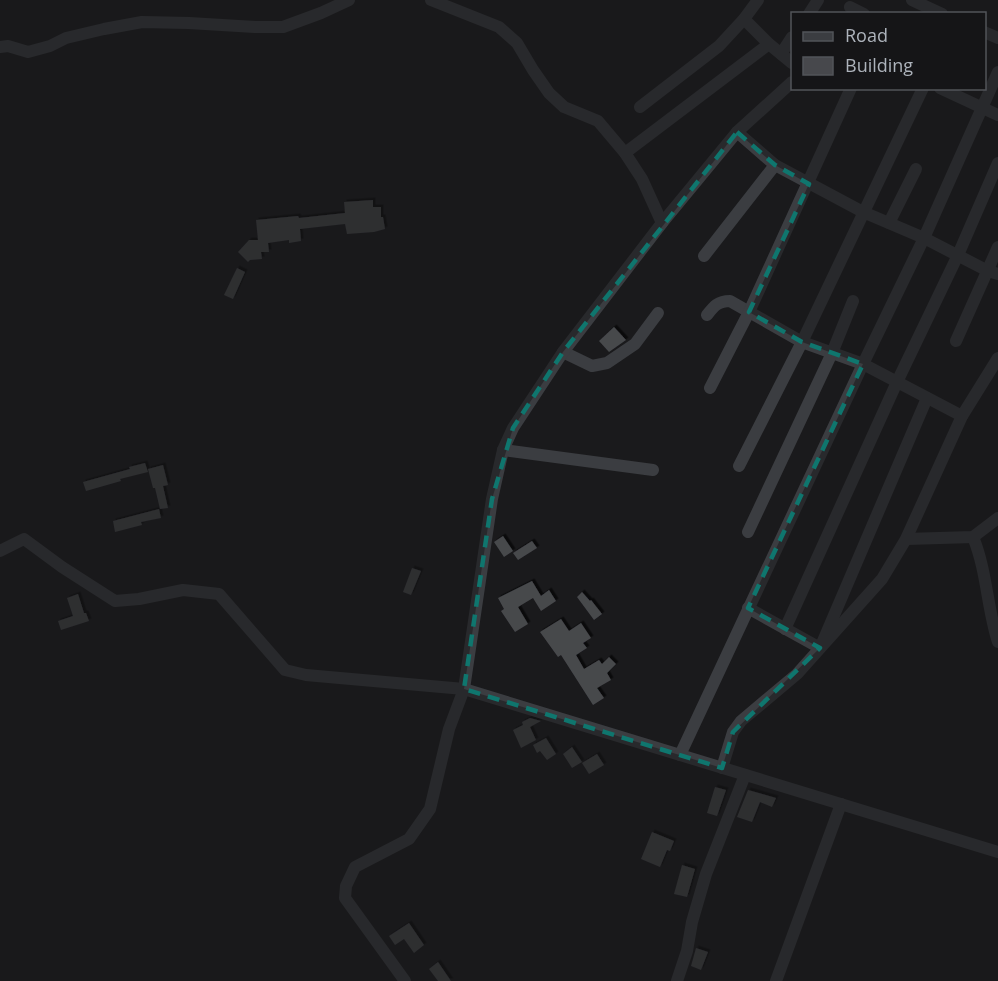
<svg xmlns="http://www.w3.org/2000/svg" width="998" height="981" font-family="'Open Sans',sans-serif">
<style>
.building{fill:#47484c;filter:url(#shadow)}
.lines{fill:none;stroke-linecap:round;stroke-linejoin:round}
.street{stroke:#3b3d41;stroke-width:12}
.marked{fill:none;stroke:#0f766e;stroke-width:4.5;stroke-dasharray:12 8;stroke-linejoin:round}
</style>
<defs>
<filter id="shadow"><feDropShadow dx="2.5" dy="-2.5" stdDeviation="0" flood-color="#0009"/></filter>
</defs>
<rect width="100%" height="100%" fill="#1a1a1c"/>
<g class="building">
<path d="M373 200V207H381V217H383L385 229 374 232 347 234 345 224 300 229 301 241 289 243V240L268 243 269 252H261L262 259 250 260 248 262 238 252 249 240H258L256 220 298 216 299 218 345 213 344 202Z"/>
<path d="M237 268 245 272 233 299 224 295Z"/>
<path d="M614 327 626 340 609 352 599 341Z"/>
<path d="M145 463 148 472 120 479 121 481 86 491 83 482 130 469 129 467Z"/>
<path d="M163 465 168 485 163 486 168 508 160 509 155 488H153L148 469Z"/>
<path d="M159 509 161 518 141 522 142 525 115 532 113 521Z"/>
<path d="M503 536 513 551 504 557 494 542Z"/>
<path d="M532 541 537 548 518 560 513 553Z"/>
<path d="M412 568 421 571 411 595 403 592Z"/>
<path d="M532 581 541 596 549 590 556 601 541 611 533 598 518 607 528 624 515 632 501 611 504 609 498 598Z"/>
<path d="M582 592 590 601 591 600 602 614 594 620 577 597Z"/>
<path d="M78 594 84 613H86L89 621 61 630 58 621 73 616 67 598Z"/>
<path d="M561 619 569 631 581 623 591 638 583 643 587 648 576 655 584 669 599 660 602 664 609 657 616 664 607 673 611 680 597 688 604 698 593 705 561 655 558 657 540 632Z"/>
<path d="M530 718 541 721 530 727 536 740 521 748 513 730 523 725 522 722Z"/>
<path d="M546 738 556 754 547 760 540 751 537 753 533 745Z"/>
<path d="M572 747 582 762 572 768 563 754Z"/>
<path d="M597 754 604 765 589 774 582 763Z"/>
<path d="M715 787 726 790 717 816 707 813Z"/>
<path d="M748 790 776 798 772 807 760 802 752 822 737 817Z"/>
<path d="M652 832 674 841 670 851 667 850 660 867 641 859Z"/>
<path d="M682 865 695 869 687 897 674 894Z"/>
<path d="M409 923 424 945 414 953 404 939 395 945 389 936Z"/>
<path d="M696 948 708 952 701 970 691 966Z"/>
<path d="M438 962 451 981H438L429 969Z"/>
</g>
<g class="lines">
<g class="street">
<path d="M431 0 499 27 517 43 533 70 549 93 564 107 598 121 625 153 642 179 662 223"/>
<path d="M912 0 942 14"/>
<path d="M850 7 864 14"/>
<path d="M809 14 818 0"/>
<path d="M744 19 769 44 792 63"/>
<path d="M984 32 998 38"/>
<path d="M0 47 8 46 28 52 50 46 66 38 104 29 142 22 189 23 255 27H283L321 13 349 0"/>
<path d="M781 54 792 37"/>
<path d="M940 88 998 115"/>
<path d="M640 107 719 46 744 19 758 0"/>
<path d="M737 132 775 165 863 212 924 238 988 271 998 274"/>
<path d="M625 153 769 44"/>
<path d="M889 223 916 169"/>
<path d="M704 256 775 165"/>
<path d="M707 315C714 306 718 301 730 301L802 342 863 364 962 416"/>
<path d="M956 341 998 247"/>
<path d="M563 352 592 366 607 363 635 344 658 313"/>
<path d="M710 388 749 312 851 88"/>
<path d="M503 450 653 470"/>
<path d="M739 466 802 342 923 88"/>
<path d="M748 532 832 353 853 301"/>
<path d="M973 537C987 571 987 608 998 642"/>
<path d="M906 539 973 537 998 518"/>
<path d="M0 551 24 539 62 567 115 601 139 599 183 590 219 594 285 670 306 675 464 689 998 852"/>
<path d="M748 608 820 648 927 398"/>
<path d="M785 629 897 382 958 255 998 163"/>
<path d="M680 755 863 364 924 238 998 72"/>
<path d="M722 768 733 732 741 721 797 674 882 579 906 539 962 416 998 358"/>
<path d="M405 981 345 898 346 886 355 867 409 839 430 809 449 729 464 689 492 499 503 450 513 428 563 352 662 223 737 132 792 82"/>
<path d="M677 981 687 951 692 922 706 874 745 775"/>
<path d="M776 981 841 804"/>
</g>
</g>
<path d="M0 0H998V981H0ZM737 132 775 165 809 184 749 312 802 342 863 364 748 608 820 648 733 732 722 768 464 689 492 499 513 428 563 352Z" fill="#1a1a1c" fill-opacity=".55" fill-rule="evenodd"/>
<path class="marked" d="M737 132 775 165 809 184 749 312 802 342 863 364 748 608 820 648 733 732 722 768 464 689 492 499 513 428 563 352Z"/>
<rect x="791" y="12" width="195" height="78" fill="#151517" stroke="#525459" stroke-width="1.5"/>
<rect x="803" y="32" width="30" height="9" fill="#3b3d41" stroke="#525459" stroke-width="1.5"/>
<text x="845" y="42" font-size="18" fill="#adb3bb">Road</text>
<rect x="803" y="57" width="30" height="18" fill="#47484c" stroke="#525459" stroke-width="1.5"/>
<text x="845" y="72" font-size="18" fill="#adb3bb">Building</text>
</svg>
